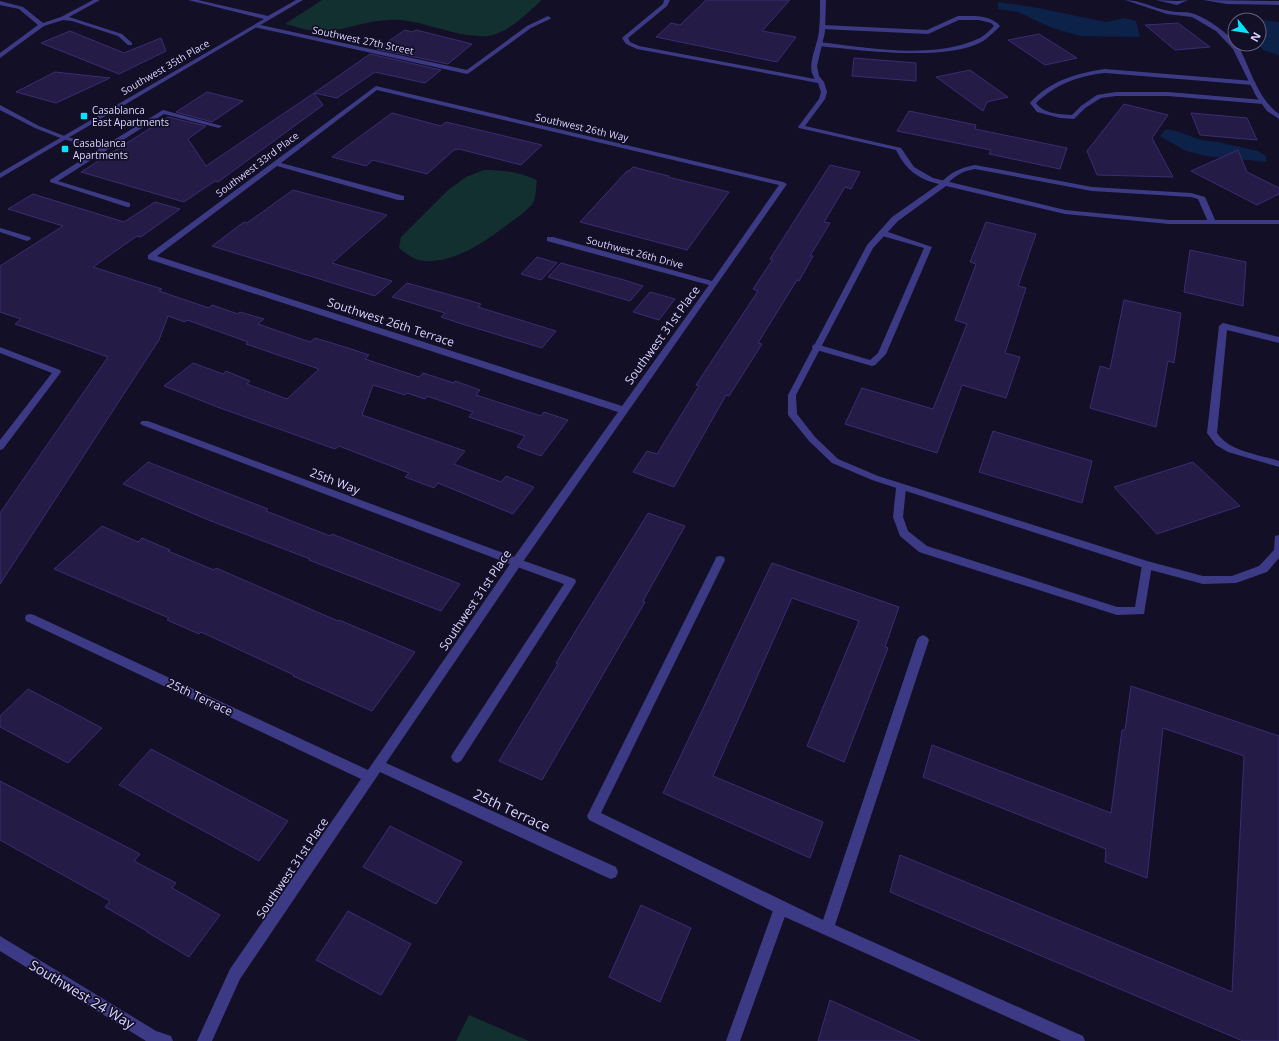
<svg xmlns="http://www.w3.org/2000/svg" width="1279" height="1041" font-family="'Open Sans',sans-serif">
<style>
.green{fill:#12302f}
.water{fill:#0c2248}
.building{fill:#241b47;stroke:#3b2d73}
.lines{fill:none;stroke-linecap:round;stroke-linejoin:round}
.service{fill:#3d3a85;fill-rule:evenodd}
.minor{fill:#3d3a85;fill-rule:evenodd}
.tertiary{fill:#3d3a85;fill-rule:evenodd}
.poi-dot{fill:#00e5ff;stroke:#130f26;stroke-width:1.5}
.labels{text-anchor:middle;dominant-baseline:central;stroke-width:3.5;stroke-linejoin:round;paint-order:stroke}
.far-street-label{font-size:10px;fill:#d9d4ff;stroke:#130f26}
.far-poi-label{font-size:10px;fill:#d9d4ff;stroke:#130f26;text-anchor:start}
.street-label{font-size:12px;fill:#d9d4ff;stroke:#130f26}
.near-street-label{font-size:14px;fill:#d9d4ff;stroke:#130f26}
</style>
<rect width="100%" height="100%" fill="#130f26"/>
<g class="green">
<path d="M322 0H542C527 13 508 34 487 36 457 38 428 22 399 20 373 18 349 29 324 32 314 33 295 26 285 24Z"/>
<path d="M484 170C503 170 519 172 537 180 536 186 536 195 534 201 530 209 518 217 511 222 487 240 458 262 426 261 415 261 408 255 399 248L401 237 447 191 466 177Z"/>
<path d="M469 1015 529 1041H456Z"/>
</g>
<g class="water">
<path d="M998 2 1033 7 1106 22 1124 18 1136 21 1140 37 1081 36 1052 28 1018 12 998 9Z"/>
<path d="M1239 17 1279 22V55L1263 50 1258 44 1259 20H1236V19Z"/>
<path d="M1166 129 1176 131 1201 140 1218 142 1258 151 1266 156V162L1206 156 1186 151 1160 136Z"/>
</g>
<g class="building">
<path d="M706 0H790L762 31 796 37 777 62 656 37 671 23 680 25Z"/>
<path d="M1178 23 1210 47 1175 50 1145 25Z"/>
<path d="M405 30 412 32 416 30 472 44 448 64 377 49Z"/>
<path d="M70 31 124 53 161 38 166 51 119 74 41 43Z"/>
<path d="M1039 34 1077 58 1045 65 1008 40Z"/>
<path d="M370 54 441 70 425 83 375 72 337 98 314 93Z"/>
<path d="M854 58 916 63V81L852 76Z"/>
<path d="M970 70 1008 97 987 102 983 111 936 77Z"/>
<path d="M55 72 110 78 56 103 16 92Z"/>
<path d="M207 92 243 101 212 122 176 112Z"/>
<path d="M314 93 323 105 218 182 215 181 184 202 81 172 168 117 206 126 188 139 206 166Z"/>
<path d="M1124 104 1168 115 1152 138 1173 177 1097 175 1087 151Z"/>
<path d="M909 111 976 125 975 129 1067 148 1060 169 989 154 991 150 897 131Z"/>
<path d="M392 113 441 126 446 122 542 145 521 165 459 149 454 150 427 174 373 160 366 166 332 157Z"/>
<path d="M1191 113 1247 118 1257 140 1200 135Z"/>
<path d="M1238 150 1247 172 1279 188V194L1257 205 1191 171Z"/>
<path d="M830 165 860 172 851 189 845 187 824 222 830 223 810 256H813L799 281 797 280 758 343 762 344 729 396 726 395 674 487 633 472 647 451 657 454 699 386 696 385 758 291 753 289 773 259H770Z"/>
<path d="M633 167 669 176 668 177 729 192 687 250 580 222 627 171H629Z"/>
<path d="M293 190 387 215 332 263 392 281 375 296 212 246 244 222 247 223Z"/>
<path d="M33 194 124 222 155 202 180 209 141 237 137 236 93 267 162 289 159 291 209 308 212 305 238 314 240 312 264 319 258 324 310 342 315 338 345 347 369 355 365 359 419 377 423 373 454 383 455 381 480 390 476 395 541 416 544 412 568 420 541 456 517 447 525 436 469 417 473 412 427 396 425 399 407 393 405 395 373 385 362 415 465 451 454 464 501 482 506 476 534 487 513 514 438 483 434 488 405 477 409 473 339 446 335 449 220 408 164 386 193 363 223 374 226 371 250 381 247 384 287 399 319 369 246 344 248 342 187 320 185 322 168 316 159 340 0 584V513L108 357 15 324 21 319 0 312V266L63 226 8 209Z"/>
<path d="M986 222 1036 234 1018 286 1026 288 1005 353 1020 357 1006 398 962 385 937 453 845 424 862 388 933 409 967 324 955 320 976 264 970 262Z"/>
<path d="M1190 250 1246 262 1243 306 1184 292Z"/>
<path d="M537 257 557 263 541 280 521 274Z"/>
<path d="M561 263 624 280 643 286 630 301 548 277Z"/>
<path d="M407 283 461 298 481 304 478 307 556 331 542 348 462 324 441 317 445 313 392 297Z"/>
<path d="M650 292 675 299 659 320 633 312Z"/>
<path d="M1124 300 1181 313 1174 363 1168 361 1156 427 1090 408 1100 366 1110 369Z"/>
<path d="M993 431 1092 461 1082 503 979 472Z"/>
<path d="M148 462 268 509 266 511 330 536 332 534 460 584 441 611 309 560 310 559 211 521 123 484Z"/>
<path d="M1193 462 1240 506 1157 534 1114 487Z"/>
<path d="M648 513 685 526 643 601 645 602 542 780 499 761 558 664 556 663Z"/>
<path d="M102 526 138 542 142 538 170 550 168 551 214 570 216 568 338 621 339 620 415 652 372 711 293 676 294 675 201 632 199 634 167 620 169 618 54 569Z"/>
<path d="M772 563 899 607 885 647 888 648 844 762 807 746 859 621 792 598 713 776 823 822 810 858 663 793Z"/>
<path d="M1131 686 1279 736V1041H1243L890 892 900 855 1232 992 1244 756 1163 728 1147 878 1105 862 1106 849 923 777 932 745 1111 813 1122 730H1125Z"/>
<path d="M28 689 102 728 68 763 0 727V716Z"/>
<path d="M151 749 288 821 259 861 119 785Z"/>
<path d="M0 781 140 854 134 861 176 883 172 888 220 915 189 957 147 932V931L105 907 110 901 0 840Z"/>
<path d="M390 826 462 862 436 904 363 867Z"/>
<path d="M641 905 691 928 660 1002 609 977Z"/>
<path d="M348 911 411 944 381 995 316 960Z"/>
<path d="M830 1000 920 1041H818Z"/>
</g>
<g class="lines">
<g class="service">
<path d="M93 0H100L69 17 122 34 132 43V45H128L118 36 72 21 63 20 44 26 0 58V53L38 25 19 9 0 5V1L23 7 43 23 61 17Z"/>
<path d="M548 16 551 18 550 19 531 28 469 73 464 72 527 26Z"/>
<path d="M958 16C972 16 990 14 1000 26 996 30 991 35 986 39 953 63 859 50 819 46L816 44 819 42C868 48 934 60 980 38 985 35 990 30 994 26L991 23 979 20H959L928 34 822 29 819 27 822 25 927 30Z"/>
<path d="M1105 69 1253 81 1256 83 1253 85 1105 73C1078 76 1056 84 1036 103 1044 114 1059 114 1072 115L1081 106 1097 95 1116 92H1168L1263 100 1266 102 1263 104 1168 96H1116L1101 98 1085 108 1074 119 1060 118 1037 112 1030 103C1049 81 1077 73 1105 69Z"/>
<path d="M0 105 39 126 67 137 104 146 163 110 222 126 219 128 164 114 58 181 130 203V207H127L50 182V180L99 149 63 139 35 128 0 110Z"/>
<path d="M975 165 1092 187 1191 193 1205 197 1216 222 1215 224H1209L1198 199 1191 197 1092 191 975 169C962 171 955 176 946 185L940 184C950 172 960 168 975 165Z"/>
<path d="M0 228 30 237 31 239 27 241 0 232Z"/>
<path d="M879 231H885L932 247 886 354 875 365 872 366 813 349 812 347 813 345 816 344 870 360 878 353 924 248 879 235Z"/>
<path d="M1223 323 1279 337V343L1227 330 1217 433C1230 452 1258 454 1279 461V467L1228 452 1216 445 1207 433 1219 326Z"/>
<path d="M0 347 60 370 61 372 3 449 0 450V440L52 373 0 353Z"/>
<path d="M901 484 906 488 903 517 908 531 927 546 1117 607H1135L1142 565 1143 562H1151L1152 565 1144 614 1117 615 919 552 900 536 893 517 896 488Z"/>
<path d="M720 556 724 557 725 560 601 813 823 920 917 640 919 637 923 635 927 637 929 640 835 925 1083 1036 1085 1041H1061L776 913 589 820 587 816 715 560 716 557Z"/>
<path d="M516 558 575 579 576 582 461 761 457 763 453 761 451 757 453 753 564 584 512 565 511 562 512 559Z"/>
</g>
<g class="minor">
<path d="M664 0H670L667 6 628 38 630 42 639 46 815 79C805 66 818 46 819 31 820 21 820 10 820 0H826L825 32 817 66 819 76 824 82 827 92 825 99 805 126 901 148 914 167 933 178 1065 210 1169 220H1279V224H1169L1065 214 946 186 898 221 873 248 796 395 797 414 815 437 838 459 878 476 1147 561 1203 576H1232L1259 566 1274 550 1275 536 1279 535V558L1267 572 1236 583 1203 584 1147 569 872 480 832 463 809 441 788 415V395L867 245 892 217 939 184C918 179 906 170 896 150L799 128 798 127 819 99 821 92 818 83 637 49 626 44 622 38 623 37 663 4Z"/>
<path d="M1125 0C1141 0 1155 9 1170 11 1178 13 1187 11 1194 14 1208 18 1233 37 1240 49 1251 71 1258 99 1279 114V119L1267 111 1256 96 1233 49 1216 31 1192 17 1167 14Z"/>
<path d="M1156 0 1177 1 1188 0 1177 5Z"/>
<path d="M1203 0 1279 1V5L1227 4Z"/>
<path d="M256 24 467 70 470 72 467 74 254 27 253 26Z"/>
<path d="M376 86 783 182 787 184 520 566 386 763 616 867 618 872 616 877 611 879 606 877 380 772 240 979 212 1041H197L230 969 361 779 26 621 25 618 26 615 30 614 34 615 368 770 510 564 142 425 140 423 142 421H148L514 557 618 412 148 259V255ZM377 90 779 185 712 281 553 237H547V241L709 285 622 406 157 256 277 166 398 200H404V196L281 163Z"/>
<path d="M781 901 786 903 788 908 740 1041H726L774 908 776 903Z"/>
<path d="M0 936 156 1031 171 1036 173 1041H146L0 951Z"/>
</g>
<path class="tertiary" d="M188 0H198L268 16 296 0H303L0 178V173L264 19Z"/>
</g>
<g class="poi-dot">
<rect x="80" y="112" width="8" height="8" rx="2"/>
<rect x="61" y="145" width="8" height="8" rx="2"/>
</g>
<g class="labels">
<g class="far-street-label">
<text transform="translate(363 40) rotate(12)">Southwest 27th Street</text>
<text transform="translate(165 67) rotate(-30)">Southwest 35th Place</text>
<text transform="translate(582 127) rotate(13)">Southwest 26th Way</text>
<text transform="translate(257 164) rotate(-37)">Southwest 33rd Place</text>
<text transform="translate(635 252) rotate(15)">Southwest 26th Drive</text>
</g>
<g class="far-poi-label">
<text x="92" y="110">Casablanca<tspan x="92" dy="12">East Apartments</tspan></text>
<text x="73" y="143">Casablanca<tspan x="73" dy="12">Apartments</tspan></text>
</g>
<g class="street-label">
<text transform="translate(391 322) rotate(18)">Southwest 26th Terrace</text>
<text transform="translate(662 335) rotate(-54)">Southwest 31st Place</text>
<text transform="translate(335 481) rotate(21)">25th Way</text>
<text transform="translate(475 600) rotate(-56)">Southwest 31st Place</text>
<text transform="translate(200 697) rotate(25)">25th Terrace</text>
<text transform="translate(292 868) rotate(-56)">Southwest 31st Place</text>
</g>
<g class="near-street-label">
<text transform="translate(512 810) rotate(25)">25th Terrace</text>
<text transform="translate(82 994) rotate(31)">Southwest 24 Way</text>
</g>
</g>
<g transform="translate(1247 32) rotate(120)"><circle r="19" fill="#130f26" stroke="#625e7d"/>
<path d="M0-3L7 15L0 10L-7 15Z" fill="#00e5ff"/>
<text y="-6" font-size="11" font-weight="bold" text-anchor="middle" fill="#d9d4ff">N</text>
</g>
</svg>
